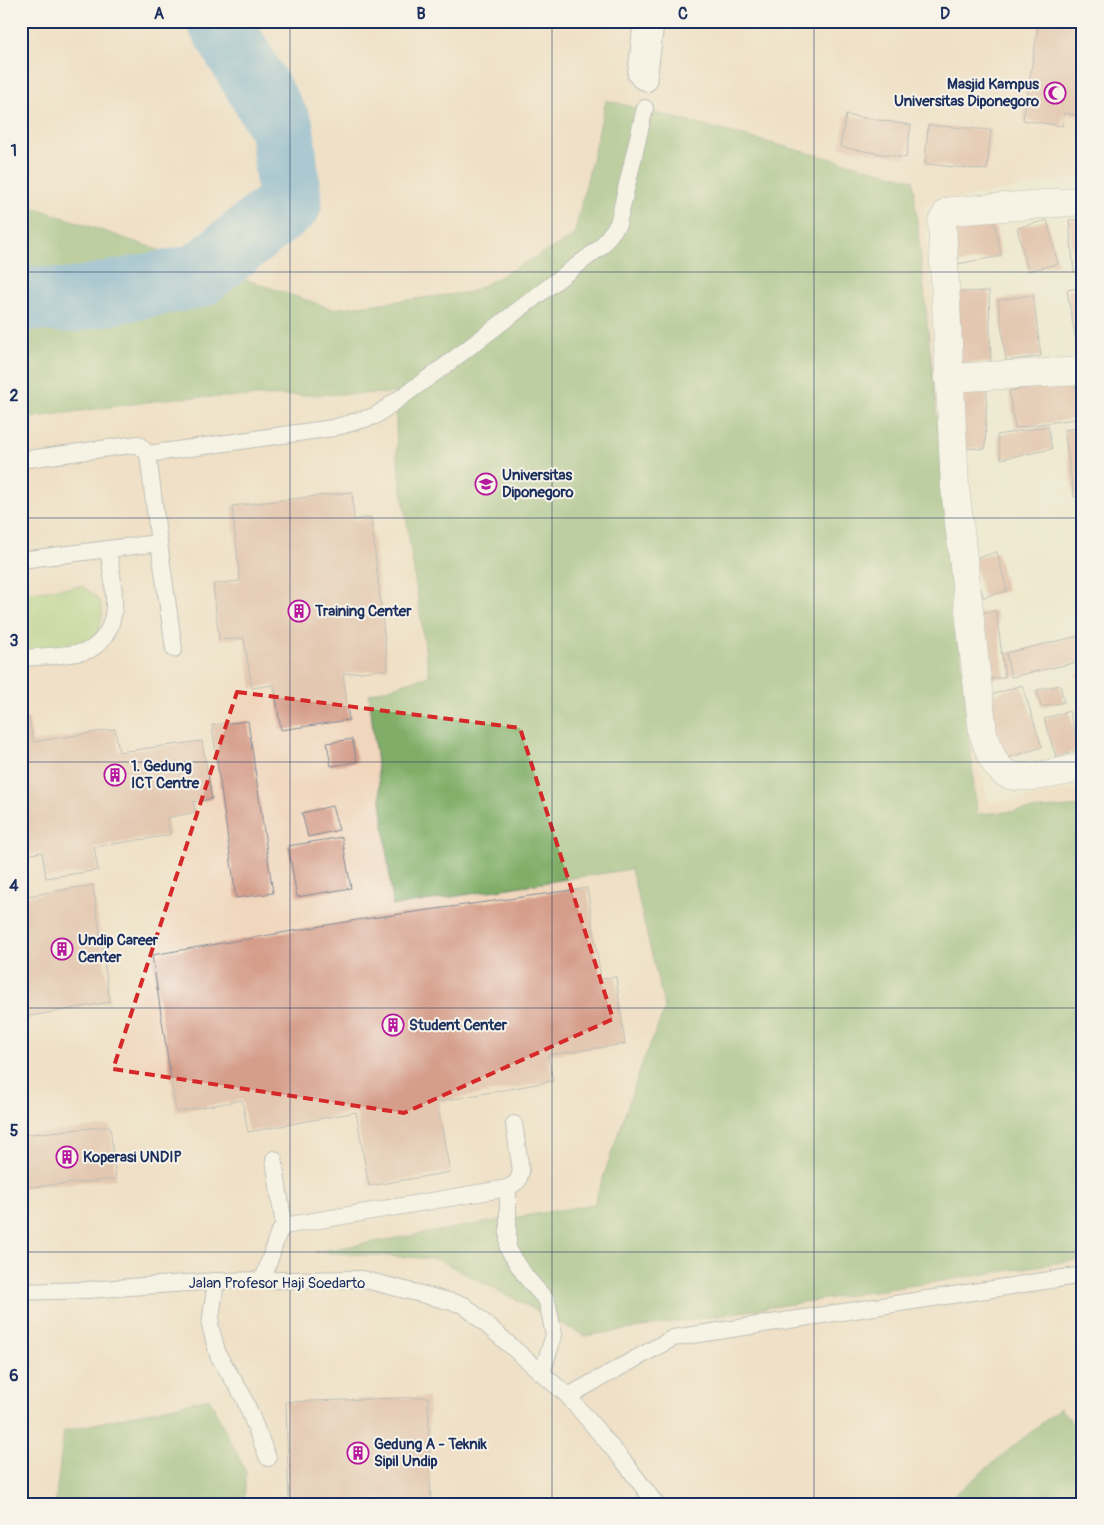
<svg xmlns="http://www.w3.org/2000/svg" width="1104" height="1525" font-family="Pangolin,sans-serif">
<style>
.built{fill:#f0d6bc}
.green{fill:#a1ca76;stroke:#5e7c6a}
.forest{fill:#80ae67;stroke:#4e6e62}
.lines{fill:none;stroke-linecap:round;stroke-linejoin:round}
.river{stroke:#5ca1d1;stroke-width:64}
.building{fill:#d59e8b}
.lane-casing{stroke:#848c97;stroke-width:18}
.street-casing{stroke:#848c97;stroke-width:29}
.lane{stroke:#fff;stroke-width:16}
.street{stroke:#fff;stroke-width:28}
.marked{fill:none;stroke:#d62828;stroke-width:4;stroke-dasharray:10 6;stroke-linejoin:round}
.grid{fill:none;stroke:#1b2f5e;stroke-width:1;stroke-opacity:0.55}
.labels{text-anchor:middle;dominant-baseline:central;stroke-width:4;stroke-linejoin:round;paint-order:stroke}
.poi-label{font-size:15px;font-weight:bold;fill:#1b2f5e;stroke:#f7f3e8;text-anchor:start}
.street-label{font-size:15px;fill:#1b2f5e;stroke:#f7f3e8}
.neatline{fill:none;stroke:#1b2f5e;stroke-width:2}
.grid-label{font-size:16px;text-anchor:middle;font-weight:bold;fill:#1b2f5e}
</style>
<rect width="100%" height="100%" fill="#f7f3e8"/>
<filter id="ink" filterUnits="userSpaceOnUse"><feTurbulence type="fractalNoise" baseFrequency=".02" numOctaves="2"/><feDisplacementMap in="SourceGraphic" scale="10" xChannelSelector="R" yChannelSelector="G"/><feConvolveMatrix kernelMatrix="1 2 1 2 8 2 1 2 1" color-interpolation-filters="sRGB"/></filter>
<filter id="wash" filterUnits="userSpaceOnUse"><feTurbulence type="fractalNoise" baseFrequency=".0096" numOctaves="4" result="noise"/><feDisplacementMap in="SourceGraphic" scale="20" xChannelSelector="R" yChannelSelector="G"/><feGaussianBlur stdDeviation="1.12" result="paint"/><feColorMatrix in="noise" values="0 0 0 0 0 0 0 0 0 0 0 0 0 0 0 0 0 1.4 0 .05"/><feComposite in="paint" operator="in"/></filter>
<g filter="url(#wash)">
<rect width="100%" height="100%" fill="#eee9d0"/>
<path class="built" d="M21 21H1083V176L923 205 979 763 989 803 1083 788V1504H21Z"/>
<path class="green" d="M82 586C89 591 98 597 101 605 105 619 97 639 83 645 70 650 37 650 21 652V593Z"/>
<g class="forest">
<path d="M606 100 913 180 977 814 1080 806 1083 819V1259L585 1336 437 1259 315 1252 594 1204 643 1061 665 1009 631 869 393 906 369 694 429 676 397 456 395 393 178 398 21 419V203L333 309 471 292 574 236Z"/>
<path d="M209 1398 246 1472 244 1504H55L64 1431Z"/>
<path d="M1060 1408 1083 1435V1504H943Z"/>
</g>
<g class="lines">
<path class="river" d="M21 297 69 301 198 276 290 203 282 129 219 21"/>
</g>
<g id="blocks">
<g class="building">
<path d="M1039 21H1083V116L1064 113 1062 126 1023 120Z"/>
<path d="M846 115 911 125 906 158 840 147Z"/>
<path d="M928 125 991 130 987 170 925 164Z"/>
<path d="M993 214 1001 256 957 264 952 225 967 223Z"/>
<path d="M1083 219V271L1074 272 1069 220Z"/>
<path d="M1047 220 1058 264 1028 271 1017 228Z"/>
<path d="M1083 287V365H1080L1067 290Z"/>
<path d="M989 291 991 363H959L958 292Z"/>
<path d="M1033 295 1041 356 1006 361 998 300Z"/>
<path d="M1074 380 1081 418 1015 428 1009 391Z"/>
<path d="M964 387 987 388 985 449 961 448Z"/>
<path d="M1048 426 1052 449 1001 459 997 435Z"/>
<path d="M1083 427V495L1074 497 1064 430Z"/>
<path d="M352 492 354 520 371 517 388 669 343 674 349 720 281 730 274 685 252 688 244 638 219 640 213 584 240 581 232 506Z"/>
<path d="M997 552 1007 591 983 597 973 559Z"/>
<path d="M996 611 1005 677 986 680 977 613Z"/>
<path d="M1083 635V661L1011 677 1006 653Z"/>
<path d="M1083 672V693L1076 675Z"/>
<path d="M1022 685 1042 747 1005 759 985 697Z"/>
<path d="M1060 685 1064 702 1041 707 1037 690Z"/>
<path d="M1069 711 1080 750 1056 757 1044 719Z"/>
<path d="M29 718 33 742 115 729 119 752 202 741 212 799 193 802 195 812 167 818 170 835 94 847 98 870 46 878 42 852 21 856V719Z"/>
<path d="M248 721 273 893 236 898 212 725Z"/>
<path d="M352 739 357 762 331 766 327 743Z"/>
<path d="M332 806 339 830 308 837 302 813Z"/>
<path d="M342 837 351 888 297 897 288 846Z"/>
<path d="M93 885 110 1002 25 1017 21 1001V897Z"/>
<path d="M587 888 601 979 616 977 625 1044 548 1055 553 1081 437 1102 450 1172 369 1186 356 1112 248 1132 242 1100 176 1112 152 955 357 920Z"/>
<path d="M110 1126 116 1179 21 1188V1135Z"/>
<path d="M428 1397 431 1504H289L286 1402Z"/>
</g>
</g>
</g>
<g filter="url(#ink)">
<use href="#blocks" fill-opacity="0" stroke="#848c97" stroke-width="1"/>
<g class="lines">
<g class="lane-casing">
<g id="lane">
<path d="M642 21 636 75 640 80 648 83 656 21"/>
<path d="M21 460 138 444 148 454"/>
<path d="M159 543 148 454 333 428 375 416 442 368 601 247 618 224 645 108"/>
<path d="M108 549 159 543 174 649"/>
<path d="M21 560 108 549C113 582 125 628 91 649 82 655 34 657 21 658"/>
<path d="M274 1159 284 1226 508 1188 518 1181 521 1171 514 1124"/>
<path d="M508 1188V1249L526 1277 547 1301 554 1335 542 1373"/>
<path d="M263 1280 278 1234 284 1226"/>
<path d="M216 1281 210 1325 218 1355 243 1396 268 1458"/>
<path d="M21 1292 86 1290 216 1281 362 1279 464 1305 568 1396 625 1463 656 1504"/>
<path d="M568 1396 673 1338 1083 1275"/>
</g>
</g>
<g class="street-casing">
<g id="street">
<path d="M1083 201 953 211 948 212 942 222 955 487 983 733C988 746 992 765 1005 773 1021 782 1066 771 1083 767"/>
<path d="M949 378 1083 371"/>
</g>
</g>
<use href="#lane" class="lane"/>
<use href="#street" class="street"/>
</g>
</g>
<path d="M0 0H1104V1525H0ZM237 692 520 728 613 1019 404 1113 113 1069Z" fill="#eee9d0" fill-opacity=".55" fill-rule="evenodd"/>
<path class="marked" d="M237 692 520 728 613 1019 404 1113 113 1069Z"/>
<path class="grid" d="M290 21V1504M552 21V1504M814 21V1504M21 272H1083M21 518H1083M21 762H1083M21 1008H1083M21 1252H1083"/>
<defs>
<g id="mosque-ring" transform="scale(1.125)"><circle r="9.5" fill="#f7f3e8" stroke="#b5179e" stroke-width="1.5"/><path d="M3.5-4.9A6 6 0 1 0 3.5 4.9A5 5 0 1 1 3.5-4.9Z" fill="#b5179e"/></g>
<g id="university-ring" transform="scale(1.125)"><circle r="9.5" fill="#f7f3e8" stroke="#b5179e" stroke-width="1.5"/><path d="M0-5L7-2L0 1L-7-2ZM-4 1L0 2.5L4 1V4Q0 6-4 4Z" fill="#b5179e"/></g>
<g id="building-ring" transform="scale(1.125)"><circle r="9.5" fill="#f7f3e8" stroke="#b5179e" stroke-width="1.5"/><path d="M-4-6H4V6H1V3H-1V6H-4ZM-2.5-4.3h1.7v1.8h-1.7ZM.8-4.3h1.7v1.8H.8ZM-2.5-1h1.7V.8h-1.7ZM.8-1h1.7V.8H.8Z" fill="#b5179e"/></g>
</defs>
<g fill-rule="evenodd">
<use href="#mosque-ring" x="1055" y="93"/>
<use href="#university-ring" x="486" y="484"/>
<use href="#building-ring" x="299" y="611"/>
<use href="#building-ring" x="115" y="775"/>
<use href="#building-ring" x="62" y="949"/>
<use href="#building-ring" x="393" y="1025"/>
<use href="#building-ring" x="67" y="1157"/>
<use href="#building-ring" x="358" y="1453"/>
</g>
<g class="labels">
<g class="poi-label">
<text x="1039" y="84" text-anchor="end">Masjid Kampus<tspan x="1039" dy="17">Universitas Diponegoro</tspan></text>
<text x="502" y="475">Universitas<tspan x="502" dy="17">Diponegoro</tspan></text>
<text x="315" y="611">Training Center</text>
<text x="131" y="766">1. Gedung<tspan x="131" dy="17">ICT Centre</tspan></text>
<text x="78" y="940">Undip Career<tspan x="78" dy="17">Center</tspan></text>
<text x="409" y="1025">Student Center</text>
<text x="83" y="1157">Koperasi UNDIP</text>
<text x="374" y="1444">Gedung A - Teknik<tspan x="374" dy="17">Sipil Undip</tspan></text>
</g>
<g class="street-label">
<text x="277" y="1283">Jalan Profesor Haji Soedarto</text>
</g>
</g>
<rect width="1104" height="1525" fill="none" stroke="#f7f3e8" stroke-width="55"/>
<rect x="28" y="28" width="1048" height="1470" class="neatline"/>
<g class="grid-label">
<text x="159" y="19">A</text>
<text x="421" y="19">B</text>
<text x="683" y="19">C</text>
<text x="945" y="19">D</text>
<text x="14" y="156">1</text>
<text x="14" y="401">2</text>
<text x="14" y="646">3</text>
<text x="14" y="891">4</text>
<text x="14" y="1136">5</text>
<text x="14" y="1381">6</text>
</g>
</svg>
